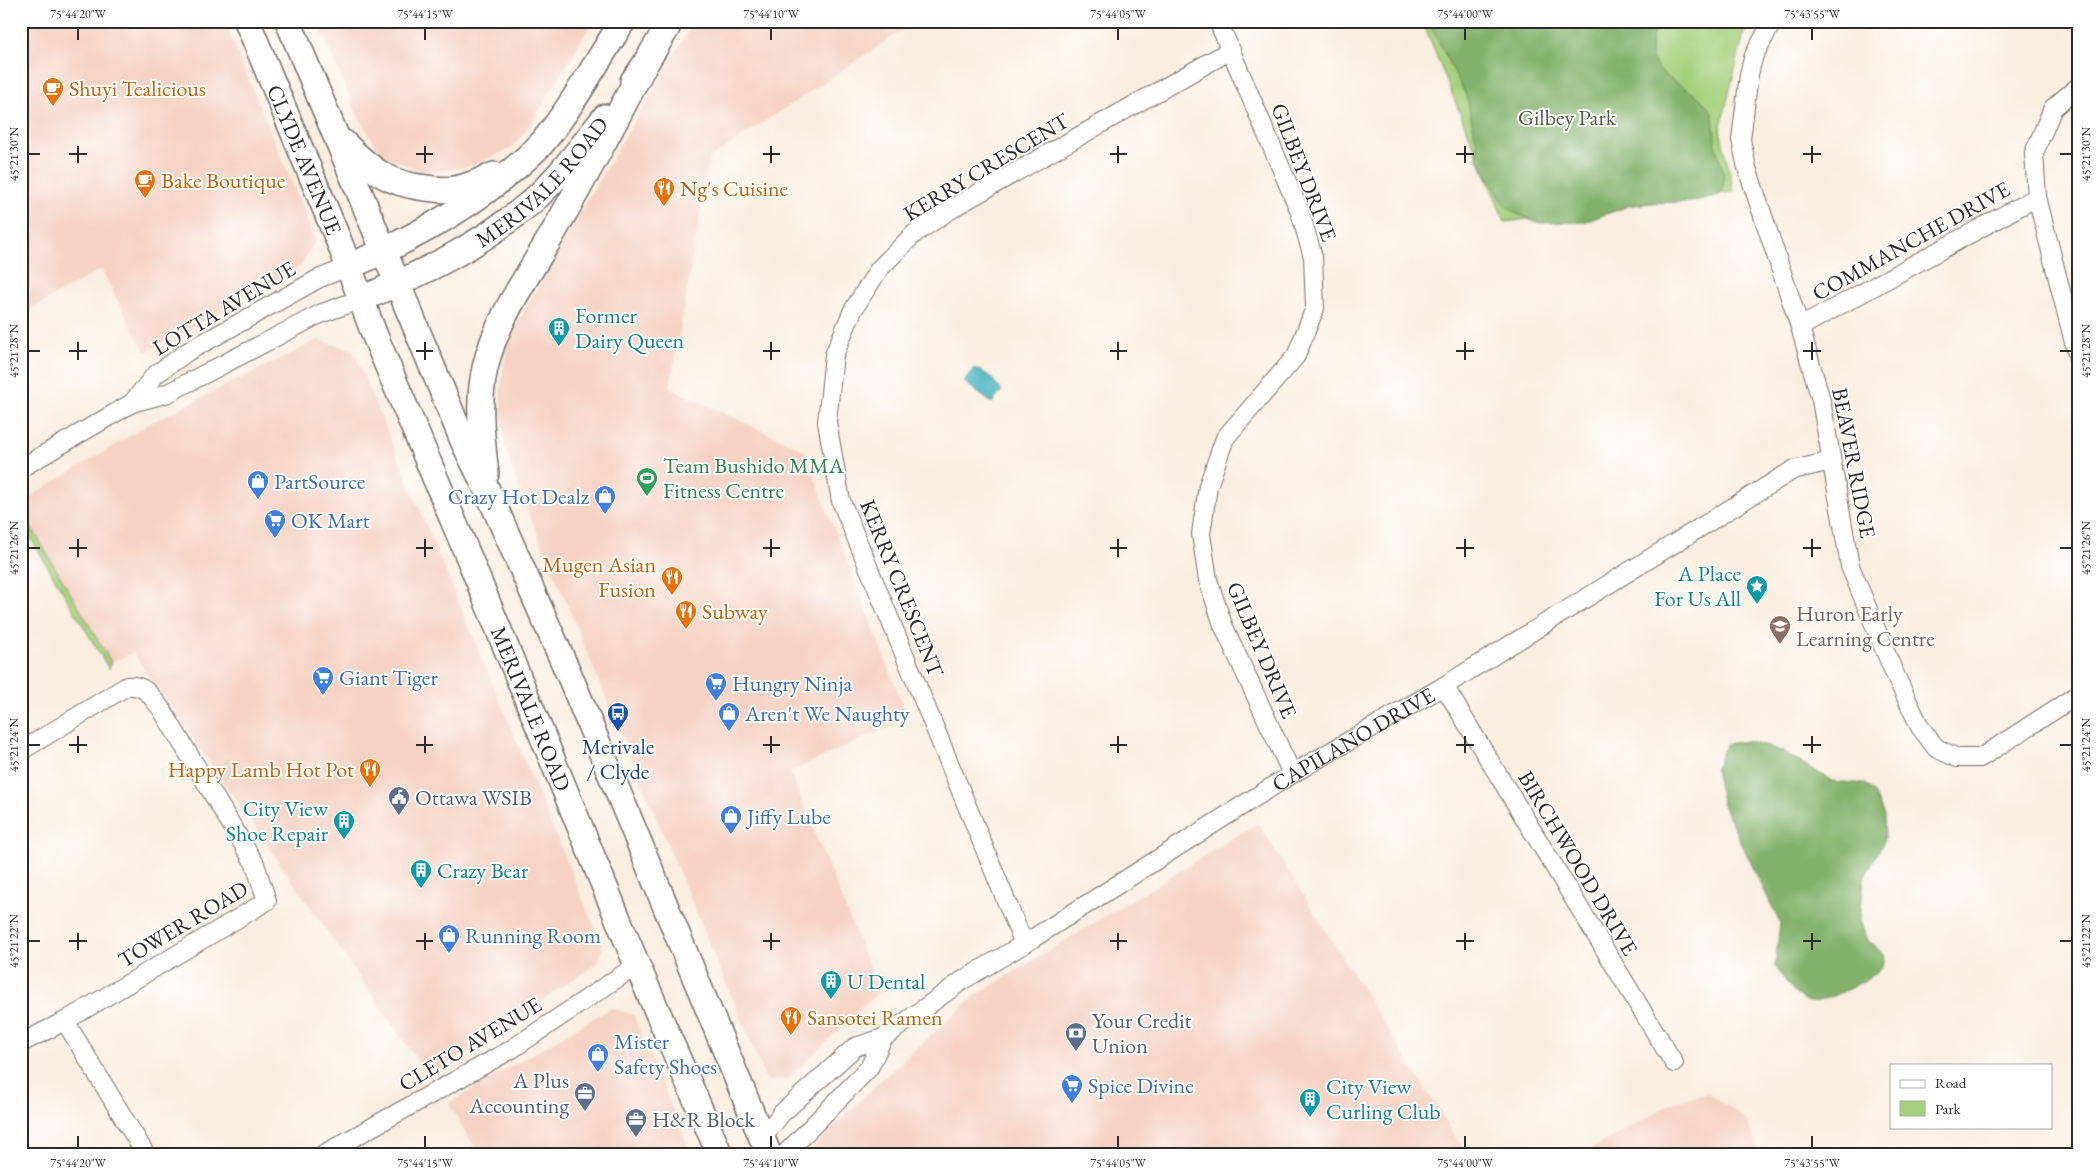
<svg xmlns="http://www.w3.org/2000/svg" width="2100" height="1176" font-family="'EB Garamond',serif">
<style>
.built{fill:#f5d2c3}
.green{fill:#a5d07c;stroke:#687e54}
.forest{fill:#84b26c;stroke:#586e4c}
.water{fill:#45b4bd;stroke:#387074}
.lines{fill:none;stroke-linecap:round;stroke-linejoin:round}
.street-casing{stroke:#736f6a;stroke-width:20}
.secondary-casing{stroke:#736f6a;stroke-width:28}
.street{stroke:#fff;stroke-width:18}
.secondary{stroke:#fff;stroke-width:25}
.ticks{fill:none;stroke:#2b2b2b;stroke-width:2}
.labels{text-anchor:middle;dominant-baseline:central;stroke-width:4;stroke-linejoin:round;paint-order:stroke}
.food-label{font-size:22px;fill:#c56008;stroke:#fff;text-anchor:start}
.park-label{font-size:22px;fill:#505d43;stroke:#fff}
.street-label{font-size:22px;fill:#2b2b2b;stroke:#fff}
.culture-label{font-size:22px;fill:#0d838f;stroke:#fff;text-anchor:start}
.leisure-label{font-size:22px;fill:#27864d;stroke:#fff;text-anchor:start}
.shop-label{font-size:22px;fill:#366cbe;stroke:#fff;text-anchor:start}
.education-label{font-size:22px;fill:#785e54;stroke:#fff;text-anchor:start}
.transit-label{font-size:22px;fill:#164399;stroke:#fff}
.service-label{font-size:22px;fill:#4e5e75;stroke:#fff;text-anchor:start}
.neatline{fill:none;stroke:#2b2b2b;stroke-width:2}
.ticks-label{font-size:12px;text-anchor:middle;fill:#2b2b2b}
</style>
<rect width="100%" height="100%" fill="#fff"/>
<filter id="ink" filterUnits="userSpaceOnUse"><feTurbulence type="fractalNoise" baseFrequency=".02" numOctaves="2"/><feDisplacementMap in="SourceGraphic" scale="10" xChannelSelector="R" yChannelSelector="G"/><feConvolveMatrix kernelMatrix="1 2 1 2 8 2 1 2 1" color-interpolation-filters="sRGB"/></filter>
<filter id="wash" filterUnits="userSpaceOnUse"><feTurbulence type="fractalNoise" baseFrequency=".0096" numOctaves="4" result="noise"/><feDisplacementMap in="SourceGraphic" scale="20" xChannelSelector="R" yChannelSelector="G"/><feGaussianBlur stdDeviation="1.12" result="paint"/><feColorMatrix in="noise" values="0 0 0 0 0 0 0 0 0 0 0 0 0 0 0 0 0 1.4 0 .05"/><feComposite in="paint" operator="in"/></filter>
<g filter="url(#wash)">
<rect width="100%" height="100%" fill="#f9eedf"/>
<g class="built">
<path d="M21 21H224L316 240 301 266 145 352 101 269 21 315Z"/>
<path d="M317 21H593L532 122 512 148 468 167 424 173 381 154 357 114Z"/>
<path d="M694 21H916L710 158 670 388 804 450 908 718 790 772 879 991 788 1079 767 1081 524 502 504 445 500 393 508 339 561 245Z"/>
<path d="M318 340 353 350 603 948 597 963 429 1077 133 653 111 662 23 515 28 498 151 423Z"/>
<path d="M1258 823 1467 1155H805L879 1082 976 995Z"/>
<path d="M611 1008 633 1015 692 1155H479L449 1103Z"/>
<path d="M1708 1093 1745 1118 1761 1155H1581L1672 1103Z"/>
</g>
<g class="green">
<path d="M1422 21H1754L1744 33 1720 130 1734 192 1505 222Z"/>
<path d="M28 498 24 515 111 662 109 669 21 522V504Z"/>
</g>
<g class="forest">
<path d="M1428 21H1658C1653 30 1652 36 1651 47 1649 80 1695 85 1711 110 1715 116 1713 141 1717 151 1722 169 1728 177 1720 195L1690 202 1637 203 1584 222 1540 223 1515 213 1504 204 1477 158V144L1466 95Z"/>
<path d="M1746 741 1782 751 1832 781 1866 784 1874 793 1884 815 1885 839 1864 878 1860 921 1868 940 1885 956C1884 959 1884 964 1882 967 1875 978 1822 1004 1809 1002 1797 999 1781 976 1775 965L1780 923 1723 805 1715 770 1726 744Z"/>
</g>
<path class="water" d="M974 368 990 376 1002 391 992 403 964 382Z"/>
</g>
<g filter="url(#ink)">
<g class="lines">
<g class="street-casing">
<g id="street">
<path d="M1218 21 1300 212 1313 257 1315 308 1296 356 1225 438 1208 486 1201 534 1208 580 1223 625 1292 774"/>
<path d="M1773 21 1754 55 1749 74 1741 140 1747 168 1800 327 1821 400 1850 566 1893 670 1920 727 1936 748 1957 758H1980L2079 694"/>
<path d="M2079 86 2053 108 2034 153 2037 197 2079 362"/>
<path d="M1800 327 2037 197"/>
<path d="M132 403 155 375 187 352 318 279 348 267"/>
<path d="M21 468 132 403 168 393 320 314 361 299"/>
<path d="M1444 686 1674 1063"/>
<path d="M21 751 127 686C145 684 152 697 162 710L255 864 267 901 65 1021 21 1043"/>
<path d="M1024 944 841 501 827 422 834 355 853 310 879 269 914 234 956 206 1231 50"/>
<path d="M65 1021 146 1155"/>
<path id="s1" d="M762 1139 781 1114 855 1047 883 1038 963 980 1024 944 1292 774 1444 686 1793 470 1831 461"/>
<path d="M322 1155 512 1049 637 965"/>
<path d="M784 1155 869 1068 883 1038"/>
</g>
</g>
<g class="secondary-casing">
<g id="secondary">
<path id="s2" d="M247 21 340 244 375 336 467 553 637 965 720 1155"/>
<path d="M288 21 464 443 488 492 571 679 769 1155"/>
<path d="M633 81 642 69 667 28 669 21"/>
<path d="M344 143C370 169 388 184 426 188 435 189 445 191 454 189 468 187 481 181 494 175"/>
<path d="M348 267C406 242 461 213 509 173 521 163 533 153 543 142 573 105 597 61 623 21"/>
<path id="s3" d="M361 299C421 274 480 246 530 203 558 179 582 146 605 117"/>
<path d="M486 474C482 439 477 403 485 368 496 319 528 276 553 233 584 179 614 124 642 69"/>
</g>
</g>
<use href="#street" class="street"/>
<use href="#secondary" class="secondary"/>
</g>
</g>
<path class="ticks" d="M78 28V40M425 28V40M771 28V40M1118 28V40M1465 28V40M1812 28V40M78 146V163M425 146V163M771 146V163M1118 146V163M1465 146V163M1812 146V163M28 154H40M69 154H87M416 154H433M763 154H780M1110 154H1127M1456 154H1474M1803 154H1821M2060 154H2072M78 342V360M425 342V360M771 342V360M1118 342V360M1465 342V360M1812 342V360M28 351H40M69 351H87M416 351H433M763 351H780M1110 351H1127M1456 351H1474M1803 351H1821M2060 351H2072M78 539V557M425 539V557M771 539V557M1118 539V557M1465 539V557M1812 539V557M28 548H40M69 548H87M416 548H433M763 548H780M1110 548H1127M1456 548H1474M1803 548H1821M2060 548H2072M78 736V753M425 736V753M771 736V753M1118 736V753M1465 736V753M1812 736V753M28 745H40M69 745H87M416 745H433M763 745H780M1110 745H1127M1456 745H1474M1803 745H1821M2060 745H2072M78 933V950M425 933V950M771 933V950M1118 933V950M1465 933V950M1812 933V950M28 941H40M69 941H87M416 941H433M763 941H780M1110 941H1127M1456 941H1474M1803 941H1821M2060 941H2072M78 1136V1148M425 1136V1148M771 1136V1148M1118 1136V1148M1465 1136V1148M1812 1136V1148"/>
<defs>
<g id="cafe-pin" transform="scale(1.125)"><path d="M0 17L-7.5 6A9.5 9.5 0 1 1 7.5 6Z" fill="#e8710a" stroke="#fff"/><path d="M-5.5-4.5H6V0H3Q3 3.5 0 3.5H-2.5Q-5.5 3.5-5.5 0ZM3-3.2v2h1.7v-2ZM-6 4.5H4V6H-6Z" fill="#fff"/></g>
<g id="restaurant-pin" transform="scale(1.125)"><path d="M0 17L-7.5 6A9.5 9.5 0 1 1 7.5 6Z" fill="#e8710a" stroke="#fff"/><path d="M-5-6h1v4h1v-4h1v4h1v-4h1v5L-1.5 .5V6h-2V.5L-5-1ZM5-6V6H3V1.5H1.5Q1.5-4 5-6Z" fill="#fff"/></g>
<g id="building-pin" transform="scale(1.125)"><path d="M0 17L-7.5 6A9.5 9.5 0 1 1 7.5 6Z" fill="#0f9aa8" stroke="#fff"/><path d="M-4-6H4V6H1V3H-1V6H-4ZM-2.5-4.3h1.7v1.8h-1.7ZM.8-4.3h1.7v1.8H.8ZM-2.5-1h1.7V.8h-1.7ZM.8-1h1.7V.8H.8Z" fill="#fff"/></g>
<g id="stadium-pin" transform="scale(1.125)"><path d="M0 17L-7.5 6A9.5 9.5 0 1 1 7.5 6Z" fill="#2e9e5b" stroke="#fff"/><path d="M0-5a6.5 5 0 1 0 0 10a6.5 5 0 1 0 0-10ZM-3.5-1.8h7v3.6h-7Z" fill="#fff"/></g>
<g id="shop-pin" transform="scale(1.125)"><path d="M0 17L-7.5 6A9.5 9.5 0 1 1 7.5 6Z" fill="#3f7fe0" stroke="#fff"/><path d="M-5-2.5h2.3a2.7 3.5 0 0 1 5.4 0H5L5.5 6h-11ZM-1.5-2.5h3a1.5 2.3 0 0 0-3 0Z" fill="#fff"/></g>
<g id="supermarket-pin" transform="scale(1.125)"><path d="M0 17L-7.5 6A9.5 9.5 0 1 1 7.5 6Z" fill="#3f7fe0" stroke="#fff"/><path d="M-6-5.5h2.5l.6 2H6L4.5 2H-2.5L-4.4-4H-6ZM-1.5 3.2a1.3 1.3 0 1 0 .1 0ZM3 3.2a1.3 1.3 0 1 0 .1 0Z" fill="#fff"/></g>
<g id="sight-pin" transform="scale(1.125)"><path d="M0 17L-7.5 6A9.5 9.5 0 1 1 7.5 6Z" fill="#0f9aa8" stroke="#fff"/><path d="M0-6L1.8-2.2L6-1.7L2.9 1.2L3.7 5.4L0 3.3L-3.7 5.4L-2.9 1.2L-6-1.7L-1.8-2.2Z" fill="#fff"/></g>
<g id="school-pin" transform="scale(1.125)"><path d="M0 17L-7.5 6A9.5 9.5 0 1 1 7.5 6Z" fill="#8d6e63" stroke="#fff"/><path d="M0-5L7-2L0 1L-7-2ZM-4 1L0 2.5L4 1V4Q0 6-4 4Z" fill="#fff"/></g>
<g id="bus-pin" transform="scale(1.125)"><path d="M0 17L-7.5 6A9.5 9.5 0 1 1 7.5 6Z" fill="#1a4fb4" stroke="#fff"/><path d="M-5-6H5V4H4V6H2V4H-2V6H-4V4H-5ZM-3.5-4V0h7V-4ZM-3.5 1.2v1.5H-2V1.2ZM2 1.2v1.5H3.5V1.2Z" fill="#fff"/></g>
<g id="civic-pin" transform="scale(1.125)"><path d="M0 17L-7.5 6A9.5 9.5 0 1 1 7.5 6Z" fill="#5c6f8a" stroke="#fff"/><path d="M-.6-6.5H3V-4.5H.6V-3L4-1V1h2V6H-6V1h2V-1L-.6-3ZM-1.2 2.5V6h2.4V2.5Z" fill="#fff"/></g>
<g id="bank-pin" transform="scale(1.125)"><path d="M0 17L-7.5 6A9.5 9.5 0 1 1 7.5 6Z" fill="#5c6f8a" stroke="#fff"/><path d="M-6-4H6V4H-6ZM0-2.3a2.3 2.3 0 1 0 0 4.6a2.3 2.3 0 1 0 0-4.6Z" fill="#fff"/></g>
<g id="office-pin" transform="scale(1.125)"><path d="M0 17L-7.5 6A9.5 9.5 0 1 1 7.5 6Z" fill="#5c6f8a" stroke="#fff"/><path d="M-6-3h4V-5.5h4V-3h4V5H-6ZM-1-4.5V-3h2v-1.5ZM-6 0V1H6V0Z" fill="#fff"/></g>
</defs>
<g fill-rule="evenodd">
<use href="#cafe-pin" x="53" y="88"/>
<use href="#cafe-pin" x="145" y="180"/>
<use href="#restaurant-pin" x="664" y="188"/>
<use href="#building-pin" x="559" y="328"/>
<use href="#stadium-pin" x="647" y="478"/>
<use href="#shop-pin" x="258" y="481"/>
<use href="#shop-pin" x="605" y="496"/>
<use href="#supermarket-pin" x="275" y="520"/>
<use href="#restaurant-pin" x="672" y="577"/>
<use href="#sight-pin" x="1757" y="586"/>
<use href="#restaurant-pin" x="686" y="611"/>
<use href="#school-pin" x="1780" y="626"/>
<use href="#supermarket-pin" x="323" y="677"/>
<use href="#supermarket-pin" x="716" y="683"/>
<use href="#bus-pin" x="618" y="713"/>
<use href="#shop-pin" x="729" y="713"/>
<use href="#restaurant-pin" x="370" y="769"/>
<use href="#civic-pin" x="399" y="797"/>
<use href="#shop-pin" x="731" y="816"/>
<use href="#building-pin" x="344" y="821"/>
<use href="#building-pin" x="421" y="870"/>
<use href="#shop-pin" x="449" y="935"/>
<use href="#building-pin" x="831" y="981"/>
<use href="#restaurant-pin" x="791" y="1017"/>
<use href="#bank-pin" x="1076" y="1033"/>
<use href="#shop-pin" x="598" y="1054"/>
<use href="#supermarket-pin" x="1072" y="1085"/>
<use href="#office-pin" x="585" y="1093"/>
<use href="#building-pin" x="1310" y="1099"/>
<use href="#office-pin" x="636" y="1119"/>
</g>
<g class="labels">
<g class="food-label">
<text x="69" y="88">Shuyi Tealicious</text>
<text x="161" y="180">Bake Boutique</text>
<text x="680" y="188">Ng's Cuisine</text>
<text x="656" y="564" text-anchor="end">Mugen Asian<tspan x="656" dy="25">Fusion</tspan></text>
<text x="702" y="611">Subway</text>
<text x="354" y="769" text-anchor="end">Happy Lamb Hot Pot</text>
<text x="807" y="1017">Sansotei Ramen</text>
</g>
<g class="park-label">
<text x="1567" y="117">Gilbey Park</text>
</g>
<g class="street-label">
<text stroke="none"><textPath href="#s2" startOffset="150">CLYDE AVENUE</textPath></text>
<text transform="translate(986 167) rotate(-31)">KERRY CRESCENT</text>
<text transform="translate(1304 172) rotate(69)">GILBEY DRIVE</text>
<text stroke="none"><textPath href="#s3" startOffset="218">MERIVALE ROAD</textPath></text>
<text transform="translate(1911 241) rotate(-29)">COMMANCHE DRIVE</text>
<text transform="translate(224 308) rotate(-31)">LOTTA AVENUE</text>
<text transform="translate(1854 463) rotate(79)">BEAVER RIDGE</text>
<text transform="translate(902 588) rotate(68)">KERRY CRESCENT</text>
<text transform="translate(1262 650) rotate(67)">GILBEY DRIVE</text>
<text stroke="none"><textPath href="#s2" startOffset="744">MERIVALE ROAD</textPath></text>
<text stroke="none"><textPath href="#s1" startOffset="718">CAPILANO DRIVE</textPath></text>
<text transform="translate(1578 863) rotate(59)">BIRCHWOOD DRIVE</text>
<text transform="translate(183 924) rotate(-31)">TOWER ROAD</text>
<text transform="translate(470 1044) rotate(-31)">CLETO AVENUE</text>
</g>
<g class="culture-label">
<text x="575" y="315">Former<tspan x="575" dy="25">Dairy Queen</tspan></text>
<text x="1741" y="573" text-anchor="end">A Place<tspan x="1741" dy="25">For Us All</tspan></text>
<text x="328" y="808" text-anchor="end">City View<tspan x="328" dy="25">Shoe Repair</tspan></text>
<text x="437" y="870">Crazy Bear</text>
<text x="847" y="981">U Dental</text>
<text x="1326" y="1086">City View<tspan x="1326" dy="25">Curling Club</tspan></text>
</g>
<g class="leisure-label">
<text x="663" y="465">Team Bushido MMA<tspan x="663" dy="25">Fitness Centre</tspan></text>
</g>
<g class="shop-label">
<text x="274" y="481">PartSource</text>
<text x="589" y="496" text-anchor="end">Crazy Hot Dealz</text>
<text x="291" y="520">OK Mart</text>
<text x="339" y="677">Giant Tiger</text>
<text x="732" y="683">Hungry Ninja</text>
<text x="745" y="713">Aren't We Naughty</text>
<text x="747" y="816">Jiffy Lube</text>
<text x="465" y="935">Running Room</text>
<text x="614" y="1041">Mister<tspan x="614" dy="25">Safety Shoes</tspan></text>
<text x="1088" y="1085">Spice Divine</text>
</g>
<g class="education-label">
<text x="1796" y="613">Huron Early<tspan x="1796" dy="25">Learning Centre</tspan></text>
</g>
<g class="transit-label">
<text x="618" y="746">Merivale<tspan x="618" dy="25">/ Clyde</tspan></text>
</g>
<g class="service-label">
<text x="415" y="797">Ottawa WSIB</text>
<text x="1092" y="1020">Your Credit<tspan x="1092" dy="25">Union</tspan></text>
<text x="569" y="1080" text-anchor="end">A Plus<tspan x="569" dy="25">Accounting</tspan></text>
<text x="652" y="1119">H&amp;R Block</text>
</g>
</g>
<rect width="2100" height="1176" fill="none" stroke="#fff" stroke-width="55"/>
<rect x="1890" y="1064" width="162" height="65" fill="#ffffff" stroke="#aaaaaa"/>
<rect x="1900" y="1080" width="25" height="8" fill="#ffffff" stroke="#aaaaaa"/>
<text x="1935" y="1088" font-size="15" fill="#2b2b2b">Road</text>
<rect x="1900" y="1101" width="25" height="15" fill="#a5d07c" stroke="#aaaaaa"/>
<text x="1935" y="1114" font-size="15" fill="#2b2b2b">Park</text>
<rect x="28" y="28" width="2044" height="1120" class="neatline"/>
<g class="ticks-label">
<text x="78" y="18">75°44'20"W</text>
<text x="425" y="18">75°44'15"W</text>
<text x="771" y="18">75°44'10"W</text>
<text x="1118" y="18">75°44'05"W</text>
<text x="1465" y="18">75°44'00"W</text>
<text x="1812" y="18">75°43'55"W</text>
<text transform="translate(14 154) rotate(-90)" y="4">45°21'30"N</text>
<text transform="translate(2086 154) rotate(-90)" y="4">45°21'30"N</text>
<text transform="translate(14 351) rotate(-90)" y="4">45°21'28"N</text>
<text transform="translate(2086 351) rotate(-90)" y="4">45°21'28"N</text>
<text transform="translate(14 548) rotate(-90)" y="4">45°21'26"N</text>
<text transform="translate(2086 548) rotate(-90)" y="4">45°21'26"N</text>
<text transform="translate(14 745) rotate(-90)" y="4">45°21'24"N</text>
<text transform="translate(2086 745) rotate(-90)" y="4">45°21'24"N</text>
<text transform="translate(14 941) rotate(-90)" y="4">45°21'22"N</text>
<text transform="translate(2086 941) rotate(-90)" y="4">45°21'22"N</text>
<text x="78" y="1167">75°44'20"W</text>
<text x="425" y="1167">75°44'15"W</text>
<text x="771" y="1167">75°44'10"W</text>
<text x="1118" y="1167">75°44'05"W</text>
<text x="1465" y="1167">75°44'00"W</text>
<text x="1812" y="1167">75°43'55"W</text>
</g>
</svg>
